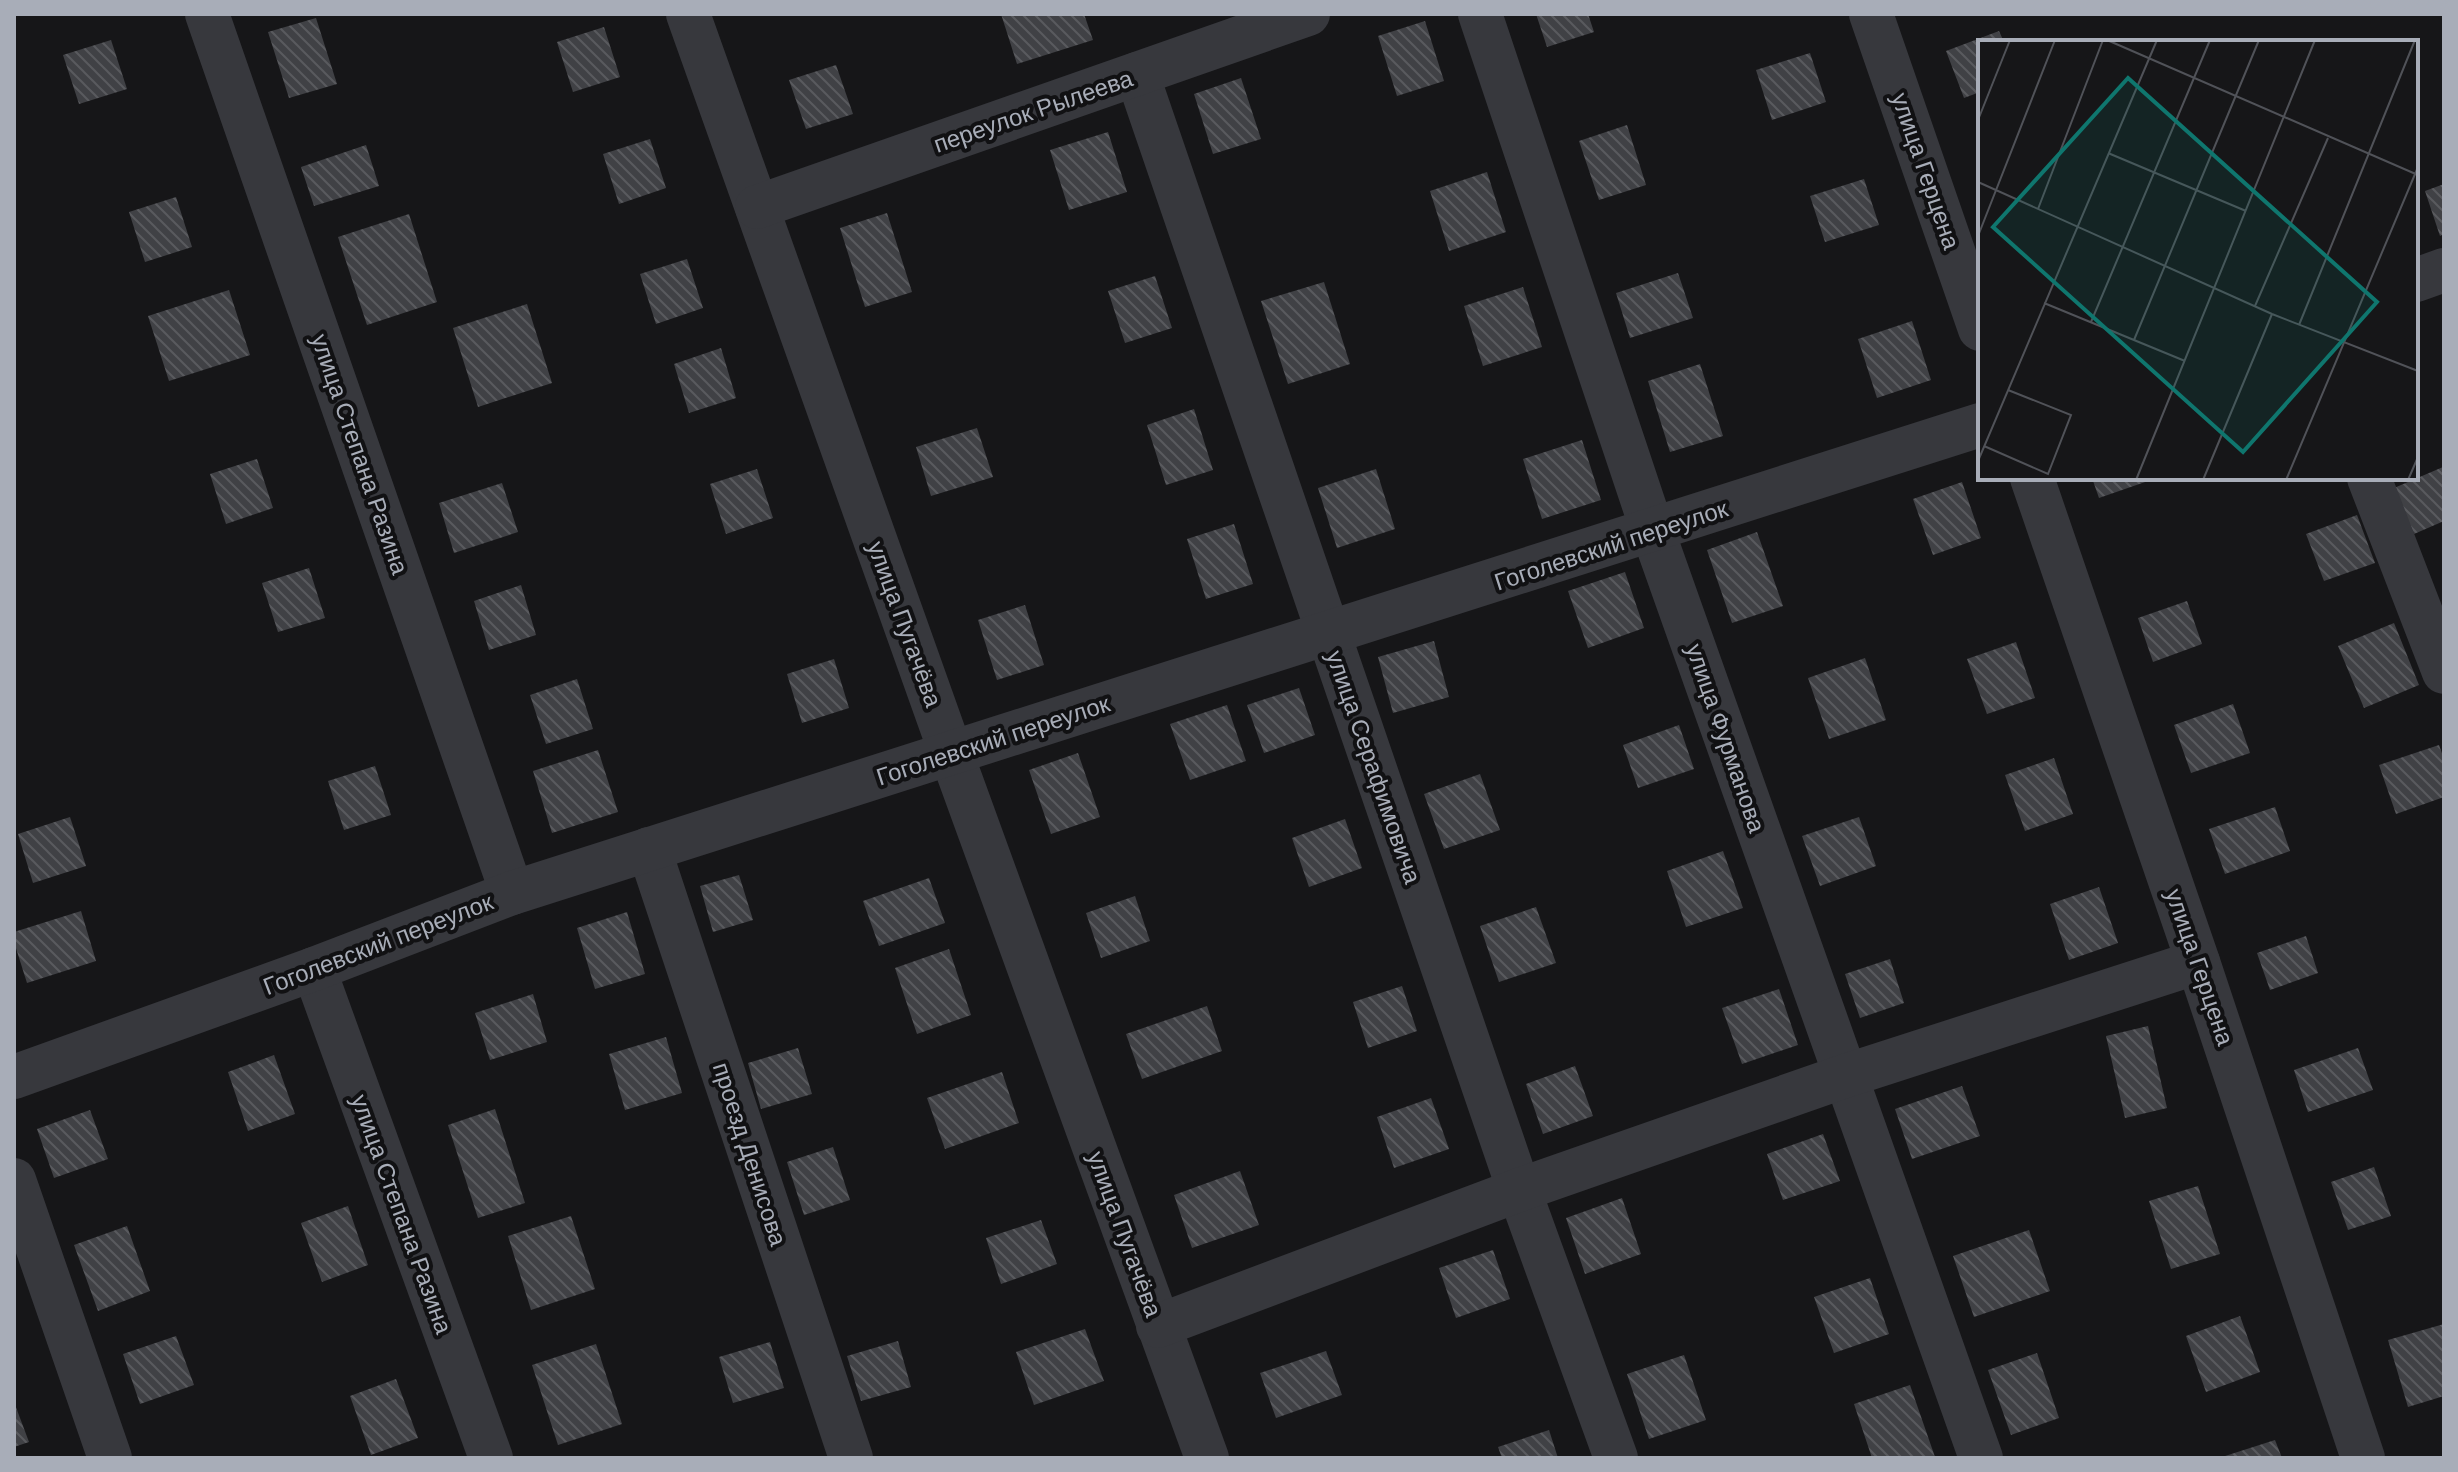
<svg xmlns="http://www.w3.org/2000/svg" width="2458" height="1472" font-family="'DM Sans',sans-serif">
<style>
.building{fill:url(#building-back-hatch)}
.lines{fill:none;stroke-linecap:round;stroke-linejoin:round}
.street{stroke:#37383d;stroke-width:44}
.labels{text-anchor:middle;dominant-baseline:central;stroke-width:8;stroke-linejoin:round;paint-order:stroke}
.street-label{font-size:24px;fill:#a8adb8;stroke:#111113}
.inset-road{fill:none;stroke:#505258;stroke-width:2}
.view{fill:#0f766e;fill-opacity:0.15;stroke:#0f766e;stroke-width:4}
.inset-edge{fill:none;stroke:#a8adb8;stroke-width:4}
</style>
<defs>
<pattern id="building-back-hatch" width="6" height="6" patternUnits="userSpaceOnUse" patternTransform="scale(2)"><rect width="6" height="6" fill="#404145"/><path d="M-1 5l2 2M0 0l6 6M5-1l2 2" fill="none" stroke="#595a5e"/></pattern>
</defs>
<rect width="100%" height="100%" fill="#161618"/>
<g class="building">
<path d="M1001 14H1084L1093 40 1017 64Z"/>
<path d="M1536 14H1588L1594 32 1547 47Z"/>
<path d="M316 18 337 84 289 98 268 32Z"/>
<path d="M1425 21 1444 81 1397 96 1378 36Z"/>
<path d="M604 27 620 77 573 92 557 42Z"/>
<path d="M1999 31 2004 42H1980V92L1964 98 1946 51Z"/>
<path d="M111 40 127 89 79 104 63 55Z"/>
<path d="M1810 53 1826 102 1772 120 1756 70Z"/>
<path d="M836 65 853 114 806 129 789 80Z"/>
<path d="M1241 78 1261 139 1213 154 1194 94Z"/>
<path d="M1627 125 1646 185 1599 200 1579 141Z"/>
<path d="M1108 132 1127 192 1069 210 1050 150Z"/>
<path d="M650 139 666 188 619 204 603 154Z"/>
<path d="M366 145 379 186 314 206 301 167Z"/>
<path d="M1487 172 1506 232 1449 251 1430 191Z"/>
<path d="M1864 179 1879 225 1825 242 1810 196Z"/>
<path d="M2444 184V234L2440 236 2425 191Z"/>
<path d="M176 197 192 247 145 262 129 212Z"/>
<path d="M887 213 912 292 865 307 840 228Z"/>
<path d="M409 214 437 302 367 325 338 237Z"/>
<path d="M687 259 703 308 656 324 640 274Z"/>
<path d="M1678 273 1693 318 1630 338 1616 293Z"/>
<path d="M1155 276 1172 328 1125 343 1108 291Z"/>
<path d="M1324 282 1350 364 1288 384 1261 301Z"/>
<path d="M1523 287 1542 347 1483 366 1464 306Z"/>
<path d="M229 290 250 355 169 381 148 316Z"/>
<path d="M527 304 552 383 478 407 453 328Z"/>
<path d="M1912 321 1931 380 1877 398 1858 339Z"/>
<path d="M721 348 736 398 689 413 674 364Z"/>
<path d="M1700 364 1723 436 1670 452 1648 381Z"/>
<path d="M1194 409 1213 470 1166 485 1147 425Z"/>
<path d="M977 428 993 477 931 496 916 447Z"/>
<path d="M1582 440 1601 500 1542 519 1523 459Z"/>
<path d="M257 459 273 508 226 524 210 474Z"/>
<path d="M2443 467 2444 521 2414 534 2394 488Z"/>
<path d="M757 469 773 518 726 534 710 484Z"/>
<path d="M1376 469 1395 529 1337 548 1318 488Z"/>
<path d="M2092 478H2147L2148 481 2099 498Z"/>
<path d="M1962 482 1981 538 1933 555 1913 499Z"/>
<path d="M502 483 518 532 454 553 439 503Z"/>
<path d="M2357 515 2375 563 2324 581 2306 534Z"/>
<path d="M1234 524 1253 584 1206 599 1187 539Z"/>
<path d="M1757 532 1783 606 1732 623 1707 550Z"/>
<path d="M309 568 325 618 278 632 262 583Z"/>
<path d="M1625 572 1644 628 1588 648 1568 591Z"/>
<path d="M521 585 536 635 489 650 474 601Z"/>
<path d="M2187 601 2202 644 2153 662 2138 618Z"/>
<path d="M1025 605 1044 665 997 680 978 620Z"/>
<path d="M2394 623 2419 685 2364 708 2338 646Z"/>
<path d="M1434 641 1449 697 1393 713 1378 657Z"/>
<path d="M2016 642 2035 698 1987 714 1967 659Z"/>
<path d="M1865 658 1886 720 1829 739 1808 678Z"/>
<path d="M834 659 849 708 802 723 787 674Z"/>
<path d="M577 679 593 729 546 744 530 695Z"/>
<path d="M1299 688 1315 735 1264 753 1247 705Z"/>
<path d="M2233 704 2250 753 2191 773 2174 725Z"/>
<path d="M1227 705 1246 761 1190 780 1170 724Z"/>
<path d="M1679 725 1694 769 1638 788 1623 745Z"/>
<path d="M2439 745 2444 759V797L2396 814 2379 765Z"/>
<path d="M598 750 618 812 552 833 533 771Z"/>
<path d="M1078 753 1100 817 1051 834 1029 770Z"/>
<path d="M2054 758 2073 814 2025 831 2005 775Z"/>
<path d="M375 766 391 815 344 830 328 781Z"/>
<path d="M1480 774 1500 830 1444 849 1424 794Z"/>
<path d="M2275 807 2290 851 2225 874 2209 829Z"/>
<path d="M70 817 86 866 33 883 18 834Z"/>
<path d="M1859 817 1876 866 1820 886 1802 836Z"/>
<path d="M1345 819 1362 868 1309 887 1292 838Z"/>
<path d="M1723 851 1743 908 1686 927 1667 871Z"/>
<path d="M739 875 753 920 713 932 700 886Z"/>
<path d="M929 878 945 923 879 946 863 901Z"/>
<path d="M2099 887 2118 943 2069 960 2050 904Z"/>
<path d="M1135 896 1150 941 1101 958 1086 913Z"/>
<path d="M1536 907 1556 963 1499 982 1480 926Z"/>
<path d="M81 911 96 961 27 983 14 942V932Z"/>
<path d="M627 912 645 974 595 989 577 928Z"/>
<path d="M2306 936 2318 973 2270 990 2257 953Z"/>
<path d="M949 949 971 1015 917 1034 895 968Z"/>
<path d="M1890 959 1904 1003 1860 1018 1845 974Z"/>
<path d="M1402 986 1417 1031 1368 1048 1353 1002Z"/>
<path d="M1779 989 1798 1045 1742 1064 1722 1008Z"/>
<path d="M533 994 547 1042 490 1060 475 1013Z"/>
<path d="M1207 1006 1222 1051 1142 1079 1126 1034Z"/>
<path d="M2148 1026 2167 1108 2125 1118 2106 1036Z"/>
<path d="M666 1037 682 1093 625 1110 609 1054Z"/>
<path d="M798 1048 812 1094 761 1109 748 1063Z"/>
<path d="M2358 1048 2373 1090 2308 1112 2294 1070Z"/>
<path d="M274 1055 295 1114 248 1131 228 1072Z"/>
<path d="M1575 1066 1593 1116 1543 1134 1526 1084Z"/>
<path d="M1002 1072 1019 1123 945 1149 927 1098Z"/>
<path d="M1962 1086 1980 1136 1912 1159 1895 1109Z"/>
<path d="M1431 1098 1449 1149 1394 1168 1377 1117Z"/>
<path d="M495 1109 525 1203 478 1218 448 1125Z"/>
<path d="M90 1110 108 1159 54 1178 37 1129Z"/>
<path d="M1823 1134 1840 1181 1783 1200 1767 1154Z"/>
<path d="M833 1147 850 1200 804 1215 787 1162Z"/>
<path d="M2374 1167 2391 1216 2348 1230 2331 1182Z"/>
<path d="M1240 1171 1259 1225 1192 1248 1174 1195Z"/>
<path d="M2198 1186 2220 1254 2171 1269 2149 1201Z"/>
<path d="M1622 1198 1641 1254 1585 1274 1566 1218Z"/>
<path d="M348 1206 368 1265 322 1282 301 1223Z"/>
<path d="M571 1216 595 1289 531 1310 508 1236Z"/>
<path d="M1041 1220 1057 1264 1001 1284 986 1238Z"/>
<path d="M127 1226 150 1291 98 1311 74 1245Z"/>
<path d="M2029 1230 2050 1291 1974 1317 1953 1256Z"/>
<path d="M1493 1250 1510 1299 1456 1318 1439 1268Z"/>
<path d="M1870 1278 1889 1334 1834 1353 1814 1297Z"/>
<path d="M2240 1316 2260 1372 2206 1392 2186 1336Z"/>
<path d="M2444 1324V1396L2408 1407 2388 1340Z"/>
<path d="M1085 1329 1104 1381 1034 1405 1016 1352Z"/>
<path d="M176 1336 194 1385 140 1404 123 1354Z"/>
<path d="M898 1341 911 1387 861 1401 847 1356Z"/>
<path d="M770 1342 784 1388 733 1403 719 1357Z"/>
<path d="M596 1344 622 1424 558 1445 532 1365Z"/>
<path d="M1326 1351 1342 1395 1276 1418 1260 1373Z"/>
<path d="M2037 1353 2059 1418 2011 1435 1988 1370Z"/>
<path d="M1684 1355 1706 1420 1649 1439 1627 1374Z"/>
<path d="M396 1379 418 1438 371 1455 350 1396Z"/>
<path d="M1910 1385 1935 1457 1872 1458 1854 1404Z"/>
<path d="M14 1402 29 1442 14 1447Z"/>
<path d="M1549 1430 1558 1458H1502L1498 1447Z"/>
<path d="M2275 1440 2282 1458H2223L2222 1457Z"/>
</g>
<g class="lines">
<g class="street">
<path d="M207 14 512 893"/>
<path d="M688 14 951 753 1207 1458"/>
<path d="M1480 14 1653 532 1981 1458"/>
<path d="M1871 14 1980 329"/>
<path d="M1137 74 1519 1190 1616 1458"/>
<path d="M757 207 1308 14"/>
<path d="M2416 280 2444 270"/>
<path d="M2032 478 2198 962 2363 1458"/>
<path d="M2369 478 2444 672"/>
<path d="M649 849 851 1458"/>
<path d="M314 969 491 1458"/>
<path d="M14 1077 314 969 512 893 1980 425"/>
<path d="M14 1180 110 1458"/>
<path d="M1158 1326 1519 1190 1845 1076 2198 962"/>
</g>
</g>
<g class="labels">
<g class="street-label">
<text transform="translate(1033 111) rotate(-19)">переулок Рылеева</text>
<text transform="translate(1926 171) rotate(71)">улица Герцена</text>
<text transform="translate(360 454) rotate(71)">улица Степана Разина</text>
<text transform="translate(1611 545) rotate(-18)">Гоголевский переулок</text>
<text transform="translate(905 624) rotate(70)">улица Пугачёва</text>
<text transform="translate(1726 738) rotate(71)">улица Фурманова</text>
<text transform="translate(993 740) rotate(-18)">Гоголевский переулок</text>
<text transform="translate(1374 767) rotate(71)">улица Серафимовича</text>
<text transform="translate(378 944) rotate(-21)">Гоголевский переулок</text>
<text transform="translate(2200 967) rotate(71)">улица Герцена</text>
<text transform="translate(750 1154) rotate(72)">проезд Денисова</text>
<text transform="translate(402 1214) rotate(70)">улица Степана Разина</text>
<text transform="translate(1125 1234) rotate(70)">улица Пугачёва</text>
</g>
</g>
<g transform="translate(1978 40)">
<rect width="440" height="440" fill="#161618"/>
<path class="inset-road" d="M129 0 440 135M0 80 32 0M130 113 268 171M0 142 294 274 440 331M60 169 125 0M0 196 77 0M66 263 207 321M277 266 350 98M113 282 232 0M321 285 437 0M156 300 281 0M6 406 70 434 93 375 30 350M0 421 179 0M158 440 337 0M225 440 294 274M308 440 440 127M430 440 440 417"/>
<path class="view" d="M150 38 399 262 265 412 15 187Z"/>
<rect width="440" height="440" class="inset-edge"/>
</g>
<rect width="2458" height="1472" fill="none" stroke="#a8adb8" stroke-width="32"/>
</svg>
